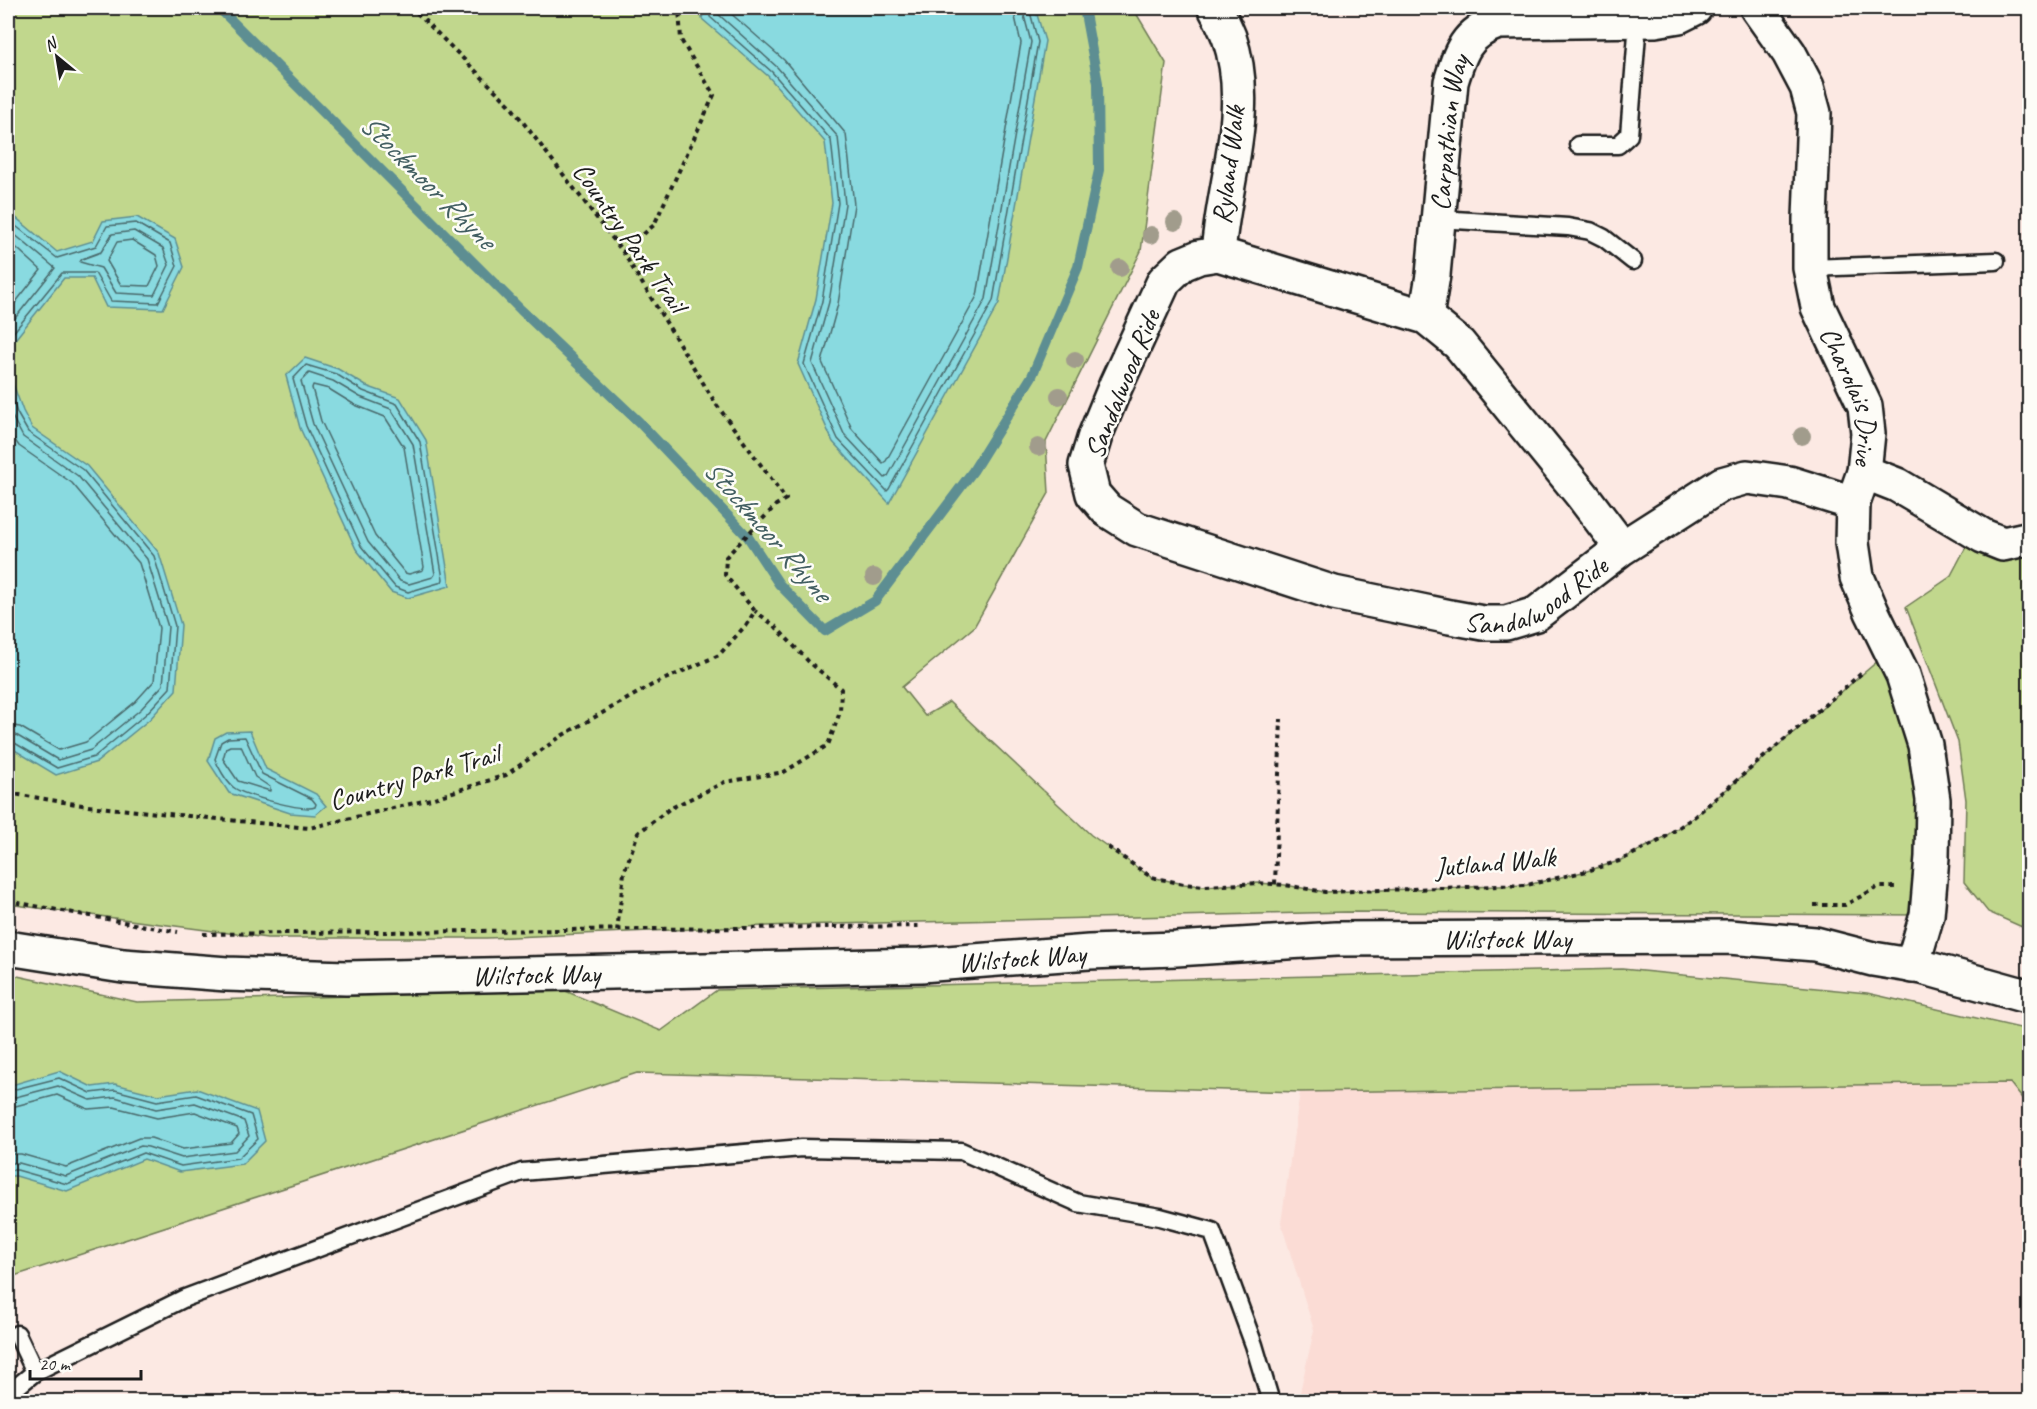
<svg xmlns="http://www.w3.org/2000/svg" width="2037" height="1409" font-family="Caveat,sans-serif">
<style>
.built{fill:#fbdcd5}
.green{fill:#c1d78d;stroke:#6e7a54;stroke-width:1.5}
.water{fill:#89dae0;stroke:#5d8e92;stroke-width:1.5}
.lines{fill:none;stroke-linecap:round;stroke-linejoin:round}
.shore{stroke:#48686a;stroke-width:1.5}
.stream{stroke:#5d8e92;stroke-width:10}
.service-casing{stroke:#1c1c1c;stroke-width:21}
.minor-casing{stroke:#1c1c1c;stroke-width:38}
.path{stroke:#1c1c1c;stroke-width:4;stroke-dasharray:4.5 4.5;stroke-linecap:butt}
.service{stroke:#fdfcf7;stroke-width:16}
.minor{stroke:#fdfcf7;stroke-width:33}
.tree{fill:#a19c8c}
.labels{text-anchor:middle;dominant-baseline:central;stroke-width:5;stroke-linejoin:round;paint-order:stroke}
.street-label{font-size:28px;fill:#1c1c1c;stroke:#fdfcf7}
.water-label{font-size:30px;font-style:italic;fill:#425e61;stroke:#fdfcf7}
</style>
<rect width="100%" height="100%" fill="#fce9e3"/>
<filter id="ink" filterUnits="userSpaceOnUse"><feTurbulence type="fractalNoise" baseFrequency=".0167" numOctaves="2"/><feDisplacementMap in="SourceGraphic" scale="12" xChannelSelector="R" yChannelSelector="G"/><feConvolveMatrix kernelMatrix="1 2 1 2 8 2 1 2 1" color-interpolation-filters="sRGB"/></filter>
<g filter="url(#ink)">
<path class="built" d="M2010 1083 2029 1108V1401H1298L1314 1330 1281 1223 1300 1092Z"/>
<g class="green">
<path d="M8 8H1133L1166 63 1141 251 1046 442 1049 493 974 627 902 687 925 716 949 702 1091 835 1151 877 1184 884 1204 886 1258 883 1285 885 1325 892 1527 885 1587 871 1619 861 1661 839 1694 817 1892 649 1916 711 1927 915 1346 912 791 925 487 938H267L8 904Z"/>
<path d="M1966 547 1986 555 2029 554V930L1988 912 1964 882 1966 800 1958 742 1906 607 1950 577Z"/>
<path d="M1622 969 1867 993 2029 1030V1107L2010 1083 1300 1092 637 1073 8 1278V974L137 1002 563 990 661 1031 717 990Z"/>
</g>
<g class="water">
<path d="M704 8H1035L1045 41 999 303 889 503 833 442 798 364 816 299 832 203 825 142 768 76 702 19Z"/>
<path d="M8 214 15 217 57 252 93 241 103 221 137 217 175 239 184 267 163 309 106 307 92 278H64L9 347V373L23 411 32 428 87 466 159 553 181 625 176 690 150 719 97 762 56 775 8 746Z"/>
<path d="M305 358 338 369 366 386 400 398 426 440 450 586 408 598 391 592 356 549 300 428 286 376Z"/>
<path d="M250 731 266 769 316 794 326 806 315 815 290 813 229 793 208 761 215 738 226 732Z"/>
<path d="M59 1071 92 1087 115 1084 158 1095 197 1089 257 1111 265 1141 242 1164 180 1172 144 1159 67 1191 16 1176H8V1086Z"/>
</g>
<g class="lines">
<g class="shore">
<path d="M710 8V17L772 72 831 140 838 203 822 301 804 364 838 439 887 491 889 489 993 301 1038 42 1029 8"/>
<path d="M717 8 718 14 777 67 838 137 845 204 829 302 812 363 844 434 885 478 888 476 986 299 1031 42 1022 8"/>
<path d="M726 8 728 11 784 60 846 134 854 205 838 304 822 362 852 429 883 463 886 461 977 296 1021 43 1013 8"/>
<path d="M8 220 57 258 96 246 107 226 136 223 170 243 177 266 158 303 111 301 95 273H62L8 339"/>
<path d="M8 229 55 268 8 327"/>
<path d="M134 231 163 248 169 265 154 295 116 293 101 268 80 262 82 259 101 252 112 234Z"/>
<path d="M8 240 41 270 8 312"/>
<path d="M132 240 156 255 159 266 149 286 121 285 107 261 117 242Z"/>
<path d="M306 365 336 374 363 391 397 404 420 442 443 579 442 582 408 592 395 587 361 546 306 426 293 379Z"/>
<path d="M309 373 333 381 360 397 391 409 413 444 435 574 433 577 409 584 400 581 368 542 313 424 301 381Z"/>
<path d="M313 385 329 389 355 405 385 417 404 447 424 567 423 570 409 574 405 573 375 536 321 421 312 388Z"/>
<path d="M8 386 17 413 28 432 83 470 154 556 175 626 170 688 146 714 94 757 57 768 13 742 8 741"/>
<path d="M8 409 23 437 78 476 147 559 168 627 163 685 141 709 91 750 58 760 16 735 8 734"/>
<path d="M8 430 19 446 72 483 139 563 159 628 154 681 135 702 86 742 59 750 20 727 8 725"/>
<path d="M245 737 262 774 312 799 316 804 315 807C305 812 242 795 233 787 226 781 218 767 215 759L221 742 228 738Z"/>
<path d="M230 746H241L255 777 270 787V791L238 781 223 759 226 748Z"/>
<path d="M8 1091 59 1078 91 1093 115 1090 157 1101 196 1095 251 1115 258 1139 238 1158 181 1166 143 1153 67 1184 17 1170H8"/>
<path d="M8 1099 58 1086 90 1100 115 1097 156 1109 195 1103 244 1121 249 1136 235 1151 182 1158 148 1147 141 1146 66 1176 19 1163H8"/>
<path d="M8 1108 57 1095 88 1109 114 1107 157 1118 195 1112 237 1128 239 1134 231 1143 183 1149 151 1138H139L66 1167 21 1154H8"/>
</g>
<path class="stream" d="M219 8 521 310 639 422 748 537 779 584 825 631 875 601 973 471 1032 376 1078 267 1099 170 1098 83 1084 8"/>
<g class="service-casing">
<g id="service">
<path d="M1578 145H1618L1629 135 1638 21"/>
<path d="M1438 219 1568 227 1590 231 1604 238 1633 261"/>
<path d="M1810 268 1996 261"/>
<path d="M17 1334 35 1372"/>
<path d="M8 1394 35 1372 185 1298 522 1172 802 1148 961 1151 1078 1203 1160 1217 1212 1231 1254 1345 1271 1402"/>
</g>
</g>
<g class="minor-casing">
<g id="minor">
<path d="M1215 8C1220 17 1225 27 1229 37 1254 109 1223 182 1218 254"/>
<path id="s1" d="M1757 8 1789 53 1807 87 1814 113 1810 218V268L1818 307 1865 406 1868 433 1864 472 1853 503 1852 543 1857 577 1872 612 1903 675 1925 745 1933 800 1932 857 1927 915 1912 966"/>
<path id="s2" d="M1426 317 1433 275 1451 82C1460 52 1466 33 1498 22L1655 20 1679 16 1695 8"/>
<path d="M1864 472 1897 485 1983 536 2003 544 2030 538"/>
<path id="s3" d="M1622 548 1582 495 1459 344 1426 317 1218 254 1199 257 1182 264 1164 281 1116 385 1095 436 1086 465 1093 494 1107 510 1137 529 1334 593 1450 617 1483 623H1506L1536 614 1622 548 1722 484 1747 477 1789 483 1853 503"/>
<path id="s4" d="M8 948 123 966 227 974 346 978 921 965 1089 952 1176 949 1336 939 1729 937 1815 944 1873 959 1922 967 2030 997"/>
</g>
</g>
<g class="path">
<path d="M623 252 654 225 714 95 681 40 679 8"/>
<path d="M8 793 88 806 309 828 431 799 506 775 563 735 652 685 719 655 746 625 755 611 725 575 726 557 776 505 786 499 716 404 623 252 509 104 412 8"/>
<path d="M1108 847 1151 877 1184 884 1204 886 1258 883 1285 885 1325 892 1527 885 1587 871 1619 861 1661 840 1694 817 1863 672"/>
<path d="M1275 884 1281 719"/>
<path d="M8 901 178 932"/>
<path d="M1814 905H1845L1878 887H1895"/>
<path d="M617 931 624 873 638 833 669 809 725 782 784 772 828 745 840 712 841 689 808 661 775 626 755 611"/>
<path d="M203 934 922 926"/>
</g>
<use href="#service" class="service"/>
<use href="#minor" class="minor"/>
</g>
<g class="tree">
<circle cx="1175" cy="222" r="9"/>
<circle cx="1151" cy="235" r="9"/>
<circle cx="1120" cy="268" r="9"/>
<circle cx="1075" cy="360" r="9"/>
<circle cx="1059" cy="396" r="9"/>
<circle cx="1802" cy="436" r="9"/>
<circle cx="1038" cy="447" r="9"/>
<circle cx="874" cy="577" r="9"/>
</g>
</g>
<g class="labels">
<g class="street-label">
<text stroke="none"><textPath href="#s2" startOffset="186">Carpathian Way</textPath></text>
<text transform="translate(1228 165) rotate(-83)">Ryland Walk</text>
<text transform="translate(630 237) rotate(55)">Country Park Trail</text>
<text transform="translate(1122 384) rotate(-68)">Sandalwood Ride</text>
<text stroke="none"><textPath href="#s1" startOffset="412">Charolais Drive</textPath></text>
<text stroke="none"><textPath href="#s3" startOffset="1290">Sandalwood Ride</textPath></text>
<text transform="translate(414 777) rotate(-16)">Country Park Trail</text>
<text transform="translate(1495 862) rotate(-5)">Jutland Walk</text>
<text stroke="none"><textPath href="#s4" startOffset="1502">Wilstock Way</textPath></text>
<text stroke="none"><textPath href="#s4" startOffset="1016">Wilstock Way</textPath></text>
<text stroke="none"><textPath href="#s4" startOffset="530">Wilstock Way</textPath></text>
</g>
<g class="water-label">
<text transform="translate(428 181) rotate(45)">Stockmoor Rhyne</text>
<text transform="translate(768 530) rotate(49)">Stockmoor Rhyne</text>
</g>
</g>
<rect width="2037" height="1409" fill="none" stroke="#fdfcf7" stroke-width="30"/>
<rect x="15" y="15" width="2007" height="1379" fill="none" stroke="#1c1c1c" stroke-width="2" filter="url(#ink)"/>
<g transform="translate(57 57) rotate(330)" stroke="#fdfcf7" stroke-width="4.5" paint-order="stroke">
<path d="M0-4.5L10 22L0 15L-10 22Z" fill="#1c1c1c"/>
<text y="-9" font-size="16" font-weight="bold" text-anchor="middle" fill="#1c1c1c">N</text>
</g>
<path d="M30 1370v9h111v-9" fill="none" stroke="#1c1c1c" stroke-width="3"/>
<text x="39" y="1370" font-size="18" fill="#1c1c1c" stroke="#fdfcf7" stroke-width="4.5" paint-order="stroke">20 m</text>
</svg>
